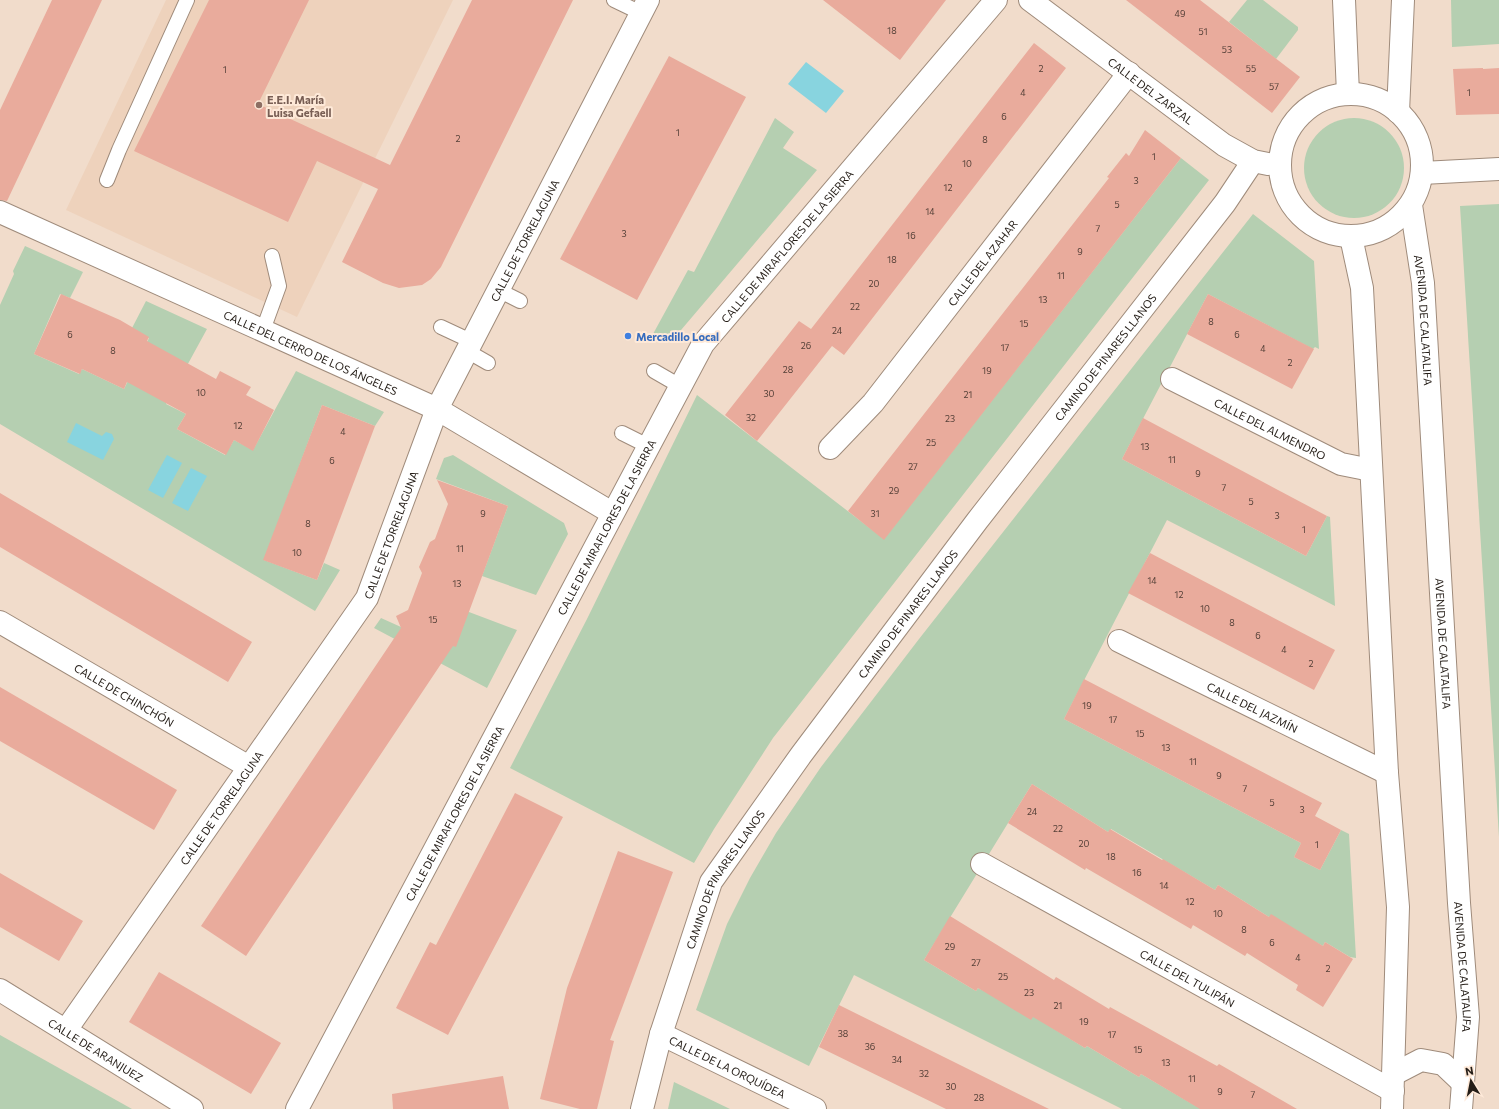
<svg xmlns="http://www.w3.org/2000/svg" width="1499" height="1109" font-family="Commissioner,sans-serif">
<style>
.built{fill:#eed2bc}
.green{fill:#b5cfb1}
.water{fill:#88d4df}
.building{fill:#e9ab9c}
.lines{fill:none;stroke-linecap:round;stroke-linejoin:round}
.service-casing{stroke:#9f8b7b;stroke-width:16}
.minor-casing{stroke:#9f8b7b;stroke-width:24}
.service{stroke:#fff;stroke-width:14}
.minor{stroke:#fff;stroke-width:22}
.education-dot{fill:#8d6e63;stroke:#fee9d8;stroke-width:1.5}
.shop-dot{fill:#3f7fe0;stroke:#fee9d8;stroke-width:1.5}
.labels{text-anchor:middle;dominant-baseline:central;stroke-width:4;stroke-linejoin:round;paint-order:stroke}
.number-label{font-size:9px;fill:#554038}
.street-label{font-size:11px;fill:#241d17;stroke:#fee9d8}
.education-label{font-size:11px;font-weight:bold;fill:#785e54;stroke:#fee9d8;text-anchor:start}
.shop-label{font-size:11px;font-weight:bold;fill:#366cbe;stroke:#fee9d8;text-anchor:start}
</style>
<rect width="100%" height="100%" fill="#f1dccb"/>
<path class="built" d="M166 0H453L297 317 66 210Z"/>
<g class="green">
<path d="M1247 0H1263L1298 27V30L1276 59 1229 22Z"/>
<path d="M1451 0H1499V44L1452 47Z"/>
<circle cx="1354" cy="168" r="50"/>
<path d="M775 118 794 132 783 148 817 170 670 343 653 334 688 270 694 272Z"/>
<path d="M1181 158 1209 180 773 738 714 829 694 863 510 768 587 619 697 395 884 539Z"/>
<path d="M1499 204V837L1460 206Z"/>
<path d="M1253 214 1314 261 1319 349 1315 347 1313 349 1208 294 1122 459 1306 556 1327 516 1330 517 1335 606 1167 520 1064 719 1301 843 1294 857 1320 870 1341 830 1349 834 1356 958 1350 957 1325 942 1323 946 1269 917 1218 885 1215 890 1111 829 1108 832 1032 784 924 960 976 991 978 988 1033 1016 1085 1048 1087 1046 1139 1077 1141 1074 1194 1105 1205 1109H1122L854 975 809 1066 696 1010 727 924 750 878 776 833 821 767 919 639Z"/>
<path d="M25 246 83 272 70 298 60 294 34 354 79 374 82 369 124 389 149 338 131 330 146 301 207 329 166 404 186 414 177 429 225 455 234 440 253 450 296 371 384 412 375 426 322 405 264 560 317 580 324 563 340 570 315 611 0 424V305L14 274 13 271Z"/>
<path d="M453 455 564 523 568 534 536 595 482 576 508 506 436 479 444 458Z"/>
<path d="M469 612 517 630 487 688 374 628 381 618 401 627Z"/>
<path d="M0 1035 132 1109H0Z"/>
<path d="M674 1082 730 1109H668Z"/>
</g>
<g class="water">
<path d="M806 62 844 91 826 113 788 84Z"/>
<path d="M76 423 102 436 106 432 112 434 114 439 103 460 67 442Z"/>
<path d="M167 455 182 463 163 498 148 490Z"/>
<path d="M191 468 207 476 188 511 172 503Z"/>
</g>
<g class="building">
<path d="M52 0H102L7 201 0 200V110Z"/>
<path d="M209 0H309L258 104 390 165 472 0H573L441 267 431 279 422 285 399 288 383 283 342 262 378 189 317 161 288 222 134 151Z"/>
<path d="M823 0H946L900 60Z"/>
<path d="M1126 0H1200L1300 77 1272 113Z"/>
<path d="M1034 43 1066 68 844 355 832 346 757 441 725 415 799 321 811 329Z"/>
<path d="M669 56 746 97 637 300 560 259Z"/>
<path d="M1483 68V69L1499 68V114L1456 115 1453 69Z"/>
<path d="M1145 130 1181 158 884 540 848 511 1109 178 1107 177 1126 153 1129 156Z"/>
<path d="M61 294 120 320 149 337 147 341 216 379 220 371 251 387 246 395 274 410 253 451 234 440 226 455 177 429 186 414 127 382 124 389 82 369 80 374 34 354Z"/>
<path d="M1208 294 1314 349 1292 389 1187 334Z"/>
<path d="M322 405 375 426 317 580 263 560Z"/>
<path d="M1143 418 1327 516 1306 556 1122 459Z"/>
<path d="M437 480 508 506 456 647 453 646 246 956 201 926 401 628 396 616 408 610 422 573 419 567 430 542 435 539 448 504Z"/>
<path d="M0 493 252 642 228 682 0 547Z"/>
<path d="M1150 553 1335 650 1314 690 1128 593Z"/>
<path d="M1084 679 1322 803 1315 816 1341 830 1320 870 1294 857 1301 843 1064 719Z"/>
<path d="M0 687 177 790 154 830 0 741Z"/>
<path d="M1032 784 1108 832 1110 829 1162 860 1163 859 1215 890 1218 885 1269 917 1271 914 1323 946 1325 942 1353 959 1323 1007 1296 990 1298 985 1247 953 1245 956 1193 925 1191 929 1086 868 1085 870 1008 823Z"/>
<path d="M515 793 563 817 448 1035 396 1008 430 942 436 945Z"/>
<path d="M618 851 673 872 610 1040 614 1041 597 1109H580L540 1099 567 988Z"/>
<path d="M0 873 83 921 59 961 0 927Z"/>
<path d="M950 916 1054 980 1056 977 1109 1009 1110 1007 1217 1066 1219 1064 1297 1109H1200L1141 1074 1139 1077 1087 1046 1085 1048 1033 1017 1031 1020 978 988 976 991 924 960Z"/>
<path d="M159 972 281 1043 251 1094 129 1022Z"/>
<path d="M839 1005 948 1059 1049 1109H946L819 1047Z"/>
<path d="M503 1076 509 1109H393L392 1094Z"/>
</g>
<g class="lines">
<g class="service-casing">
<g id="service">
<path d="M614 0 641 13"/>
<path d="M107 180 119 150 187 0"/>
<path d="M498 290 520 301"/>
<path d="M441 327 471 341"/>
<path d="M263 330 279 286 272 256"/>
<path d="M467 351 488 363"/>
<path d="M654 371 680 386"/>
<path d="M622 433 648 446"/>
</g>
</g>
<g class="minor-casing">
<g id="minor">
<path id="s1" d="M1030 0 1224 145 1253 161 1268 164"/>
<path d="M1344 0 1348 94"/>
<circle cx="1351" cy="165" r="71"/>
<path d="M1398 112 1403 0"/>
<path d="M1422 173 1499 169"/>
<path id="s2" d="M1411 205 1423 283 1459 903 1468 1017 1461 1109"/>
<path id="s3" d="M0 212 437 409 612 513"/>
<path d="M1351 237 1362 288 1387 773 1398 907 1392 1109"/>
<path id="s4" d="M1172 379 1341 464 1371 470"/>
<path id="s5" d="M830 448 873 403 1129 73"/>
<path id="s6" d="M0 622 249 767"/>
<path id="s7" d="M1119 641 1387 773"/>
<path id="s8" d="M982 864 1393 1091"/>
<path id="s9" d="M0 990 192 1109"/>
<path id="s10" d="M66 1030 367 598 437 409 648 0"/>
<path id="s11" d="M661 1034 815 1109"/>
<path d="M1394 1074 1421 1060 1443 1064 1463 1083"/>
<path id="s12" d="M297 1109 703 344 996 0"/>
<path id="s13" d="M642 1109 661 1034 711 882 801 755 977 521 1225 203 1253 161"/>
</g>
</g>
<use href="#service" class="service"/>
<use href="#minor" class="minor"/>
</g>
<circle class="education-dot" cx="259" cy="105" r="4"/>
<circle class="shop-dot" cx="628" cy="336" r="4"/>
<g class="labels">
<g class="number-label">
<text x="1180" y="13">49</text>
<text x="892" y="30">18</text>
<text x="1203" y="31">51</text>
<text x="1227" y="49">53</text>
<text x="1041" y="68">2</text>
<text x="1251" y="68">55</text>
<text x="225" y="69">1</text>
<text x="1274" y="86">57</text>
<text x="1023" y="92">4</text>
<text x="1469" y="92">1</text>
<text x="1004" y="116">6</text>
<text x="678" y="132">1</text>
<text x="458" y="138">2</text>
<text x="985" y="139">8</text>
<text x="1154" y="156">1</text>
<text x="967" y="163">10</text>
<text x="1136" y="180">3</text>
<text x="948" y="187">12</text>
<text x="1117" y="204">5</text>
<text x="930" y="211">14</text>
<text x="1098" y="228">7</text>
<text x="624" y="233">3</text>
<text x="911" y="235">16</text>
<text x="1080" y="251">9</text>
<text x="892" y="259">18</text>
<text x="1061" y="275">11</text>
<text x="874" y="283">20</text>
<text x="1043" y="299">13</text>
<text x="855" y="306">22</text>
<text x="1211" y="321">8</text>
<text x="1024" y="323">15</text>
<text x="837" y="330">24</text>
<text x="70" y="334">6</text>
<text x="1237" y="334">6</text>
<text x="806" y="345">26</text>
<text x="1005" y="347">17</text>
<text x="1263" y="348">4</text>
<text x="113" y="350">8</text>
<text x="1290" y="362">2</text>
<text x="788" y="369">28</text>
<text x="987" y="370">19</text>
<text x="201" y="392">10</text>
<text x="769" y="393">30</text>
<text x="968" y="394">21</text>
<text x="751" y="417">32</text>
<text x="950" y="418">23</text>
<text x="238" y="425">12</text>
<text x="343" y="431">4</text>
<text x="931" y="442">25</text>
<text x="1145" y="446">13</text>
<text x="1172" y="459">11</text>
<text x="332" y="460">6</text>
<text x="913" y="466">27</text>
<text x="1198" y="473">9</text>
<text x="1224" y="487">7</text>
<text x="894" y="490">29</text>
<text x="1251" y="501">5</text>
<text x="483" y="513">9</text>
<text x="875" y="513">31</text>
<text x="1277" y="515">3</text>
<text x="308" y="523">8</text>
<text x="1304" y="529">1</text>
<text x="460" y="548">11</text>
<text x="297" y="552">10</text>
<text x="1152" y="580">14</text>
<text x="457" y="583">13</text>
<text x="1179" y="594">12</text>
<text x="1205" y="608">10</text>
<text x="433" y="619">15</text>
<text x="1232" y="622">8</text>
<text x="1258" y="635">6</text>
<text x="1284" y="649">4</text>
<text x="1311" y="663">2</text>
<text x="1087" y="705">19</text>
<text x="1113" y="719">17</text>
<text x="1140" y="733">15</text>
<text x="1166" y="747">13</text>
<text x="1193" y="761">11</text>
<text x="1219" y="775">9</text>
<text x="1245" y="788">7</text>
<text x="1272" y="802">5</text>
<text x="1302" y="809">3</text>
<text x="1032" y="811">24</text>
<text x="1058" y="828">22</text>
<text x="1084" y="843">20</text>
<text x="1317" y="844">1</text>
<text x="1111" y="856">18</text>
<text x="1137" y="872">16</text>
<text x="1164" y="885">14</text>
<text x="1190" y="901">12</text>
<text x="1218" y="913">10</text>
<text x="1244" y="929">8</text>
<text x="1272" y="942">6</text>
<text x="950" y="946">29</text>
<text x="1298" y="957">4</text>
<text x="976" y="962">27</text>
<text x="1328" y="968">2</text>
<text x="1003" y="976">25</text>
<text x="1029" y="992">23</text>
<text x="1058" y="1005">21</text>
<text x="1084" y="1021">19</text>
<text x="843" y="1033">38</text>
<text x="1112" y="1034">17</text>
<text x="870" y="1046">36</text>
<text x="1138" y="1049">15</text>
<text x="897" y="1059">34</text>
<text x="1166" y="1062">13</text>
<text x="924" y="1073">32</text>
<text x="1192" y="1078">11</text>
<text x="951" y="1086">30</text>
<text x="1220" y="1091">9</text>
<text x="1253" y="1094">7</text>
<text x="979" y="1097">28</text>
</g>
<g class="street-label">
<text stroke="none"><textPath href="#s1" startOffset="151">CALLE DEL ZARZAL</textPath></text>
<text stroke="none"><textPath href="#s10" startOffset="918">CALLE DE TORRELAGUNA</textPath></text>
<text stroke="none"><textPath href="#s12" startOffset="995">CALLE DE MIRAFLORES DE LA SIERRA</textPath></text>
<text stroke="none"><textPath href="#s5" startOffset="240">CALLE DEL AZAHAR</textPath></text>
<text stroke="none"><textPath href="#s2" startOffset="116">AVENIDA DE CALATALIFA</textPath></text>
<text stroke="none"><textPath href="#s3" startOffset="341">CALLE DEL CERRO DE LOS ÁNGELES</textPath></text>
<text stroke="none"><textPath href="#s13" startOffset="894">CAMINO DE PINARES LLANOS</textPath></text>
<text stroke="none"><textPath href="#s4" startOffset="110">CALLE DEL ALMENDRO</textPath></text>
<text stroke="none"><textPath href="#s12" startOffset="659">CALLE DE MIRAFLORES DE LA SIERRA</textPath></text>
<text stroke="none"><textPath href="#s10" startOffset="594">CALLE DE TORRELAGUNA</textPath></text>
<text stroke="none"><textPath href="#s13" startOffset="570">CAMINO DE PINARES LLANOS</textPath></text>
<text stroke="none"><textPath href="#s2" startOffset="440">AVENIDA DE CALATALIFA</textPath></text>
<text stroke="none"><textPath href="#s6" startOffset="144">CALLE DE CHINCHÓN</textPath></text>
<text stroke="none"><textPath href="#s7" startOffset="149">CALLE DEL JAZMÍN</textPath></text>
<text stroke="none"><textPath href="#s10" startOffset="271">CALLE DE TORRELAGUNA</textPath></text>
<text stroke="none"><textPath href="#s12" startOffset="335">CALLE DE MIRAFLORES DE LA SIERRA</textPath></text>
<text stroke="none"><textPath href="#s13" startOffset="246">CAMINO DE PINARES LLANOS</textPath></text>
<text stroke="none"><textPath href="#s2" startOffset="764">AVENIDA DE CALATALIFA</textPath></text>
<text stroke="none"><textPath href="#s8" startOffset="235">CALLE DEL TULIPÁN</textPath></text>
<text stroke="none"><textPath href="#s9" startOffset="113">CALLE DE ARANJUEZ</textPath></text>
<text stroke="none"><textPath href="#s11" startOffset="74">CALLE DE LA ORQUÍDEA</textPath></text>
</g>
<g class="education-label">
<text x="267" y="99">E.E.I. María<tspan x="267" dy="13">Luisa Gefaell</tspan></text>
</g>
<g class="shop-label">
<text x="636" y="336">Mercadillo Local</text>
</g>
</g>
<g transform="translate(1471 1081) rotate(350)" stroke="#fee9d8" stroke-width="3" paint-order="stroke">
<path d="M0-3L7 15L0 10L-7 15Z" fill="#241d17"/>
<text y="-6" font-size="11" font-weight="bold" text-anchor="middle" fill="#241d17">N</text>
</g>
</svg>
